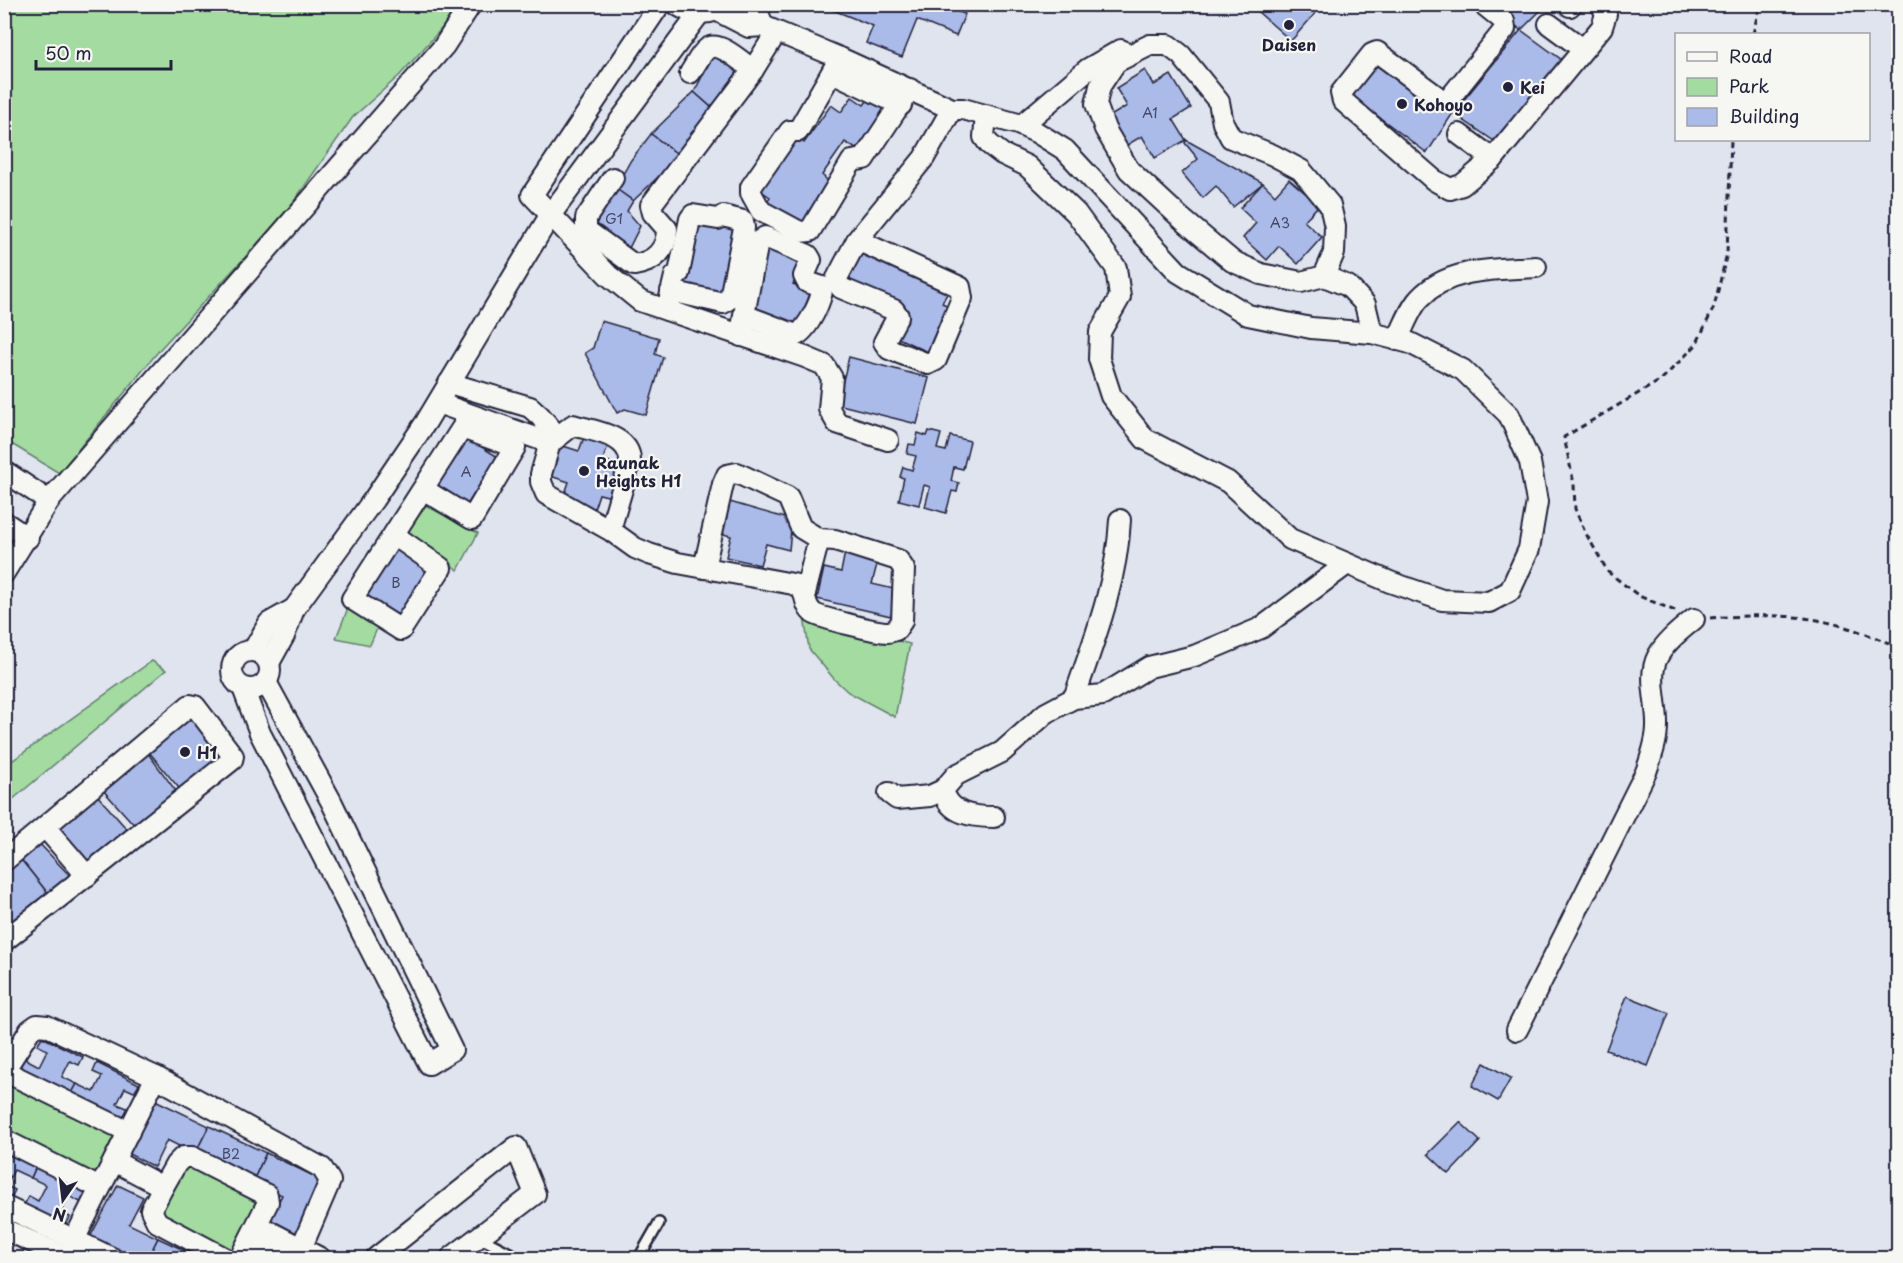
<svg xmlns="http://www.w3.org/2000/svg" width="1903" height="1263" font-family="'Playpen Sans',sans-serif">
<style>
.green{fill:#a3dba0;stroke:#627e6e;stroke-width:1.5}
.building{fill:#aabae9;stroke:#22223b;stroke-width:1.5}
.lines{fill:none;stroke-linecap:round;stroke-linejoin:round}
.lane-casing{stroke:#22223b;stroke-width:14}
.street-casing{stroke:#22223b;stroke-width:24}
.path{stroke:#22223b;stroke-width:3;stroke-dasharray:6 4.5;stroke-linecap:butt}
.lane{stroke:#f6f6f2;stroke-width:9}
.street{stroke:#f6f6f2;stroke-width:20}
.poi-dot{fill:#22223b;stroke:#f6f6f2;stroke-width:2}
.labels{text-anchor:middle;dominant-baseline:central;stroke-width:4.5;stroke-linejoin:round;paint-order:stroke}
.number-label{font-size:14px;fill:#444866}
.poi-label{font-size:16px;font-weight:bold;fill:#22223b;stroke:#f6f6f2;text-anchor:start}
</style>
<rect width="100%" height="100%" fill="#dfe4ef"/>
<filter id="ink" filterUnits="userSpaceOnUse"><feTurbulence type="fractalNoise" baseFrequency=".0167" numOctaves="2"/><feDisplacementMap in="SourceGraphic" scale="12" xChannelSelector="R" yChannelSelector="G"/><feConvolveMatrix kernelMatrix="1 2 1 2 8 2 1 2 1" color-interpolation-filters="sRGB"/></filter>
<g filter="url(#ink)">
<g class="green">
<path d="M4 5H457L442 28 399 76 353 117 285 214 161 348 59 473 5 440Z"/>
<path d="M421 503 478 533 458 570 404 532Z"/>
<path d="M348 608 380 622 370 645 336 638Z"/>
<path d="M804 617 910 644 895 717 848 692 835 680 809 649Z"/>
<path d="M152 661 166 670 5 806V766Z"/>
<path d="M9 1085 116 1135 95 1179 5 1132 4 1094Z"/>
<path d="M182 1163 258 1203 234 1254 155 1215Z"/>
</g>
<g class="building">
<path d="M829 4H959L956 11 965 14 956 36 917 20 902 57 866 43 873 26 828 8Z"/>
<path d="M1249 4H1315L1319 9 1291 41Z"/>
<path d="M1490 4H1547L1521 30Z"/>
<path d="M1521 30 1562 60 1497 143 1453 113Z"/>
<path d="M713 56 739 70 712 108 694 92Z"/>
<path d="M1379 60 1453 113 1427 153 1351 96Z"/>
<path d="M1145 70 1154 85 1171 75 1191 108 1173 119 1186 140 1155 158 1142 136 1127 145 1109 117 1127 106 1116 88Z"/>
<path d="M694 92 712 108 680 156 651 134Z"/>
<path d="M873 93 891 108 856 149 845 142 822 175 830 183 802 228 765 206 770 197 755 187 792 134 804 143 831 105 841 112 852 97 864 105Z"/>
<path d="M651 134 680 156 633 201 615 188 631 160Z"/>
<path d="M1186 140 1263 183 1233 207 1216 186 1203 198 1182 173 1198 159 1185 143Z"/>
<path d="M1289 179 1319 205 1304 221 1322 237 1298 264 1279 246 1267 260 1243 238 1256 223 1240 208 1263 183 1275 195Z"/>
<path d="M615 188 633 201 627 211 640 226 625 256 591 224Z"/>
<path d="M693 217 738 228 724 295 680 285Z"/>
<path d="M764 244 805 260 793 284 817 293 795 330 749 309Z"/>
<path d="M860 245 950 288 942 303 952 307 930 353 896 337 908 311 842 282Z"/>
<path d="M601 321 659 338 655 354 663 357 646 415 625 409 617 413 585 353 593 348Z"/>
<path d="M849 357 929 378 917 424 837 404Z"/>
<path d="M929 431 941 434 937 449 946 451 950 436 970 441 963 469 954 467 951 481 959 483 957 492 952 491 946 513 925 507 930 487 924 485 919 505 899 500 904 478 900 477 903 467 912 470 916 456 907 454 909 444 915 445 918 433 927 436Z"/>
<path d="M464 436 498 457 467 505 434 484Z"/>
<path d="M584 437 609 443 603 459 620 467 612 497 599 494 594 509 563 499 569 482 547 475 557 444 579 451Z"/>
<path d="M723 500 792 520 789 550 766 544 760 565 726 557 731 536 715 532Z"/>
<path d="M395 547 428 569 397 616 364 595Z"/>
<path d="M845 552 878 560 872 584 898 590 891 616 817 599 824 568 841 572Z"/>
<path d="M187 710 226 758 183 793 144 746Z"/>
<path d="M147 752 179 795 137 828 102 789Z"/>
<path d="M97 795 132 835 89 871 55 832Z"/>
<path d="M36 840 72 878 50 896 19 857Z"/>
<path d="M19 857 50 896 4 931V870Z"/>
<path d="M1627 996 1669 1013 1648 1066 1606 1050Z"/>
<path d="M42 1037 83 1057 79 1065 70 1061 62 1077 77 1084 71 1095 16 1068 22 1057 39 1066 47 1050 37 1045Z"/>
<path d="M97 1063 139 1084 134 1092 125 1088 117 1104 132 1110 126 1121 71 1095 77 1084 94 1092 102 1076 93 1072Z"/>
<path d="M1484 1063 1511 1078 1498 1101 1472 1086Z"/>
<path d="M153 1099 209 1126 195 1154 167 1140 154 1167 127 1153Z"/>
<path d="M1460 1122 1480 1141 1449 1174 1428 1154Z"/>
<path d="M209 1126 266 1153 253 1181 195 1154Z"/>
<path d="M4 1152 36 1167 31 1178 14 1170 6 1186 15 1190 11 1199 4 1195Z"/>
<path d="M266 1153 322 1180 295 1235 268 1222 282 1195 253 1181Z"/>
<path d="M36 1167 91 1194 86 1205 69 1196 61 1212 70 1217 66 1225 24 1205 29 1196 38 1201 46 1185 31 1178Z"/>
<path d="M118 1185 143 1197 129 1224 158 1238 148 1258H130L89 1239Z"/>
<path d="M158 1238 201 1258H148Z"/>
</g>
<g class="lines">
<g class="lane-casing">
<g id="lane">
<path d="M479 1237 519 1258"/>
<path d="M639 1258 659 1223"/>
</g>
</g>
<g class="street-casing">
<g id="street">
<path d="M660 4 532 195 608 275 640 301 805 357 824 365 832 378 829 409 837 423 888 440"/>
<path d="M676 4C687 12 696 14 710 12"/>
<path d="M744 4 759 15 763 26"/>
<path d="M1483 4 1504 21 1505 29 1449 99 1442 100 1377 52 1372 54 1341 93 1343 101 1434 180 1450 189 1462 185 1493 159 1602 27 1606 14 1601 4"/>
<path d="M1570 6 1571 4"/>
<path d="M716 10 749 27 763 26 840 58 952 109H963L1018 124 1036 132 1065 150 1178 272 1248 315 1311 328 1372 333 1410 343 1463 370 1509 415 1530 462 1537 502 1529 549 1510 591 1489 602 1442 600 1390 582 1290 539 1228 482 1145 439 1111 396 1099 359 1100 332 1120 297 1116 268 1076 213 1027 166 1002 154 989 144 984 137 986 115"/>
<path d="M1549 24 1583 49"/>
<path d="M840 58 798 131H790L751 187V193L761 211 800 232 810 231 852 161 864 159 910 89"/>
<path d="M832 72 901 105"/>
<path d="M690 73C695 66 700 54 707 49 718 39 743 63 753 70"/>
<path d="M1022 125 1088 69 1121 50"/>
<path d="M1459 134 1493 159"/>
<path d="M613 178 586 218V230L634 265C655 262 667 250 667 229L653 213 651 205 753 70 776 33"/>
<path d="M857 240 836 280 841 288 894 310 898 316 884 342 889 349 928 364 936 360 962 298 960 287 857 240 924 158 952 109"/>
<path d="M1324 276 1334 253 1335 227 1330 205 1301 170 1273 155 1231 138 1223 123 1219 102 1181 55 1168 45H1150L1116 62 1100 86 1096 104 1105 129 1129 170 1182 219 1232 261 1261 274 1301 282 1324 276 1348 286 1365 304 1372 333"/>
<path d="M667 310 675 276 679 273 690 219 693 215 718 219 723 216 743 221 744 228 730 298 723 303 671 291"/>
<path d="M741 336 744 315 758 242 765 237 808 255 811 260 804 276 807 282 822 287C823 299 807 331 796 335L744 315"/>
<path d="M1397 340C1404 327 1410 308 1420 298 1449 267 1496 270 1536 267"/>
<path d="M449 383 530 407 540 416 557 436"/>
<path d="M438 403 550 443"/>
<path d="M4 471 49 501"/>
<path d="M4 522 28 538"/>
<path d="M610 530 630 462C631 435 593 431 573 425L550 443 541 474V482L546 494 610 530 635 548 649 554 678 563 793 584C811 592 801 603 813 613 820 618 877 632 887 632 891 632 891 631 896 630L902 621 904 569 898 560 835 540 819 539 801 528 788 497 737 473 727 475 723 484 704 568"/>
<path d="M394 535 441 568 401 630 352 599 462 428 515 447 472 519 423 489"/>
<path d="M4 573 49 501 444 46 471 4"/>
<path d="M805 593 819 539"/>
<circle cx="251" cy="670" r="19"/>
<path d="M253 651 269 623 294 609"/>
<path d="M269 663 284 636 294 609 374 499 426 422 551 214 699 14"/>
<path d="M243 688 260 733 429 1064 452 1050 331 801 266 682"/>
<path d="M1074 698C1094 641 1117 582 1120 520"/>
<path d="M943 790C949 814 972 817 994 817"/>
<path d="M889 793 897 799 930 796 943 790 956 775 1002 752 1046 713 1074 698 1103 695 1149 667 1194 656 1261 628 1347 564"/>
<path d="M45 827 87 876"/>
<path d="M4 861 190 705 195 706 233 756 232 760 4 941"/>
<path d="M1517 1030 1646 772C1651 757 1657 742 1657 726 1658 704 1647 676 1658 656 1666 641 1681 630 1694 619"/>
<path d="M4 1071 30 1030 37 1025 47 1026 156 1077 322 1168 330 1181 297 1258"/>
<path d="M4 1071 129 1132"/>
<path d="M4 1140 100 1188"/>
<path d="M114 1161 163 1187 151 1210 157 1222 225 1258"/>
<path d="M163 1187 176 1164 183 1157H192L267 1195 268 1202 240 1258"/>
<path d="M4 1206 112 1258"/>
<path d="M257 1225 320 1258"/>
<path d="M4 1229 68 1258"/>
<path d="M74 1240 156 1077"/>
<path d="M250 1240 284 1258"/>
<path d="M376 1258 516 1147 535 1194 451 1258"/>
</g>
</g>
<g class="path">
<path d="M1753 34 1760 4"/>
<path d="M1675 611 1639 596 1608 572 1585 532 1575 509 1574 484 1564 437 1661 380 1696 345 1714 307 1727 253 1731 140"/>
<path d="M1710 618C1742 616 1773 614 1804 618 1837 622 1868 634 1898 647"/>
</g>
<use href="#lane" class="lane"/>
<use href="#street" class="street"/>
</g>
</g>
<g class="poi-dot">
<circle cx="1289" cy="25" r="6"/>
<circle cx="1508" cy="87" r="6"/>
<circle cx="1402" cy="104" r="6"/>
<circle cx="584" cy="471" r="6"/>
<circle cx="185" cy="752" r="6"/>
</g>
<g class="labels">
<g class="number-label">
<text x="1150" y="112">A1</text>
<text x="614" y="218">G1</text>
<text x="1280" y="222">A3</text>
<text x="466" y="471">A</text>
<text x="396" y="582">B</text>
<text x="231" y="1153">B2</text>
</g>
<g class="poi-label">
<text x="1289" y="44" text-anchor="middle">Daisen</text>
<text x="1520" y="87">Kei</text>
<text x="1414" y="104">Kohoyo</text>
<text x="596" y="462">Raunak<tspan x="596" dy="18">Heights H1</tspan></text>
<text x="197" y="752">H1</text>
</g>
</g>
<rect width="1903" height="1263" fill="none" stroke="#f6f6f2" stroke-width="24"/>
<rect x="12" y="12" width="1879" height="1239" fill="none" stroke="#22223b" stroke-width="2" filter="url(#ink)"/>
<rect x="1675" y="33" width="195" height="108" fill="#f6f6f2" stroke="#a1a1a9" stroke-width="1.5"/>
<rect x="1687" y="52" width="30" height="9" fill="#f6f6f2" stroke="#a1a1a9" stroke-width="1.5"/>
<text x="1729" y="63" font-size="18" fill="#22223b">Road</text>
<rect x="1687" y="78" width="30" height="18" fill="#a3dba0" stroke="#a1a1a9" stroke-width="1.5"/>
<text x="1729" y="93" font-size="18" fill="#22223b">Park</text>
<rect x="1687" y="108" width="30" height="18" fill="#aabae9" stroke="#a1a1a9" stroke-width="1.5"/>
<text x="1729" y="123" font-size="18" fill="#22223b">Building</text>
<g transform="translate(63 1200) rotate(194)" stroke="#f6f6f2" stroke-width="4.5" paint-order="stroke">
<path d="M0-4.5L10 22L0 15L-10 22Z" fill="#22223b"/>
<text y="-9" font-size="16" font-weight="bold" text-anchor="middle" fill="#22223b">N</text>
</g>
<path d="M36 60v9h135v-9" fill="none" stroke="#22223b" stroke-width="3"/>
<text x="45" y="60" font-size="18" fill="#22223b" stroke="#f6f6f2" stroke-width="4.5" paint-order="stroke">50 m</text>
</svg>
